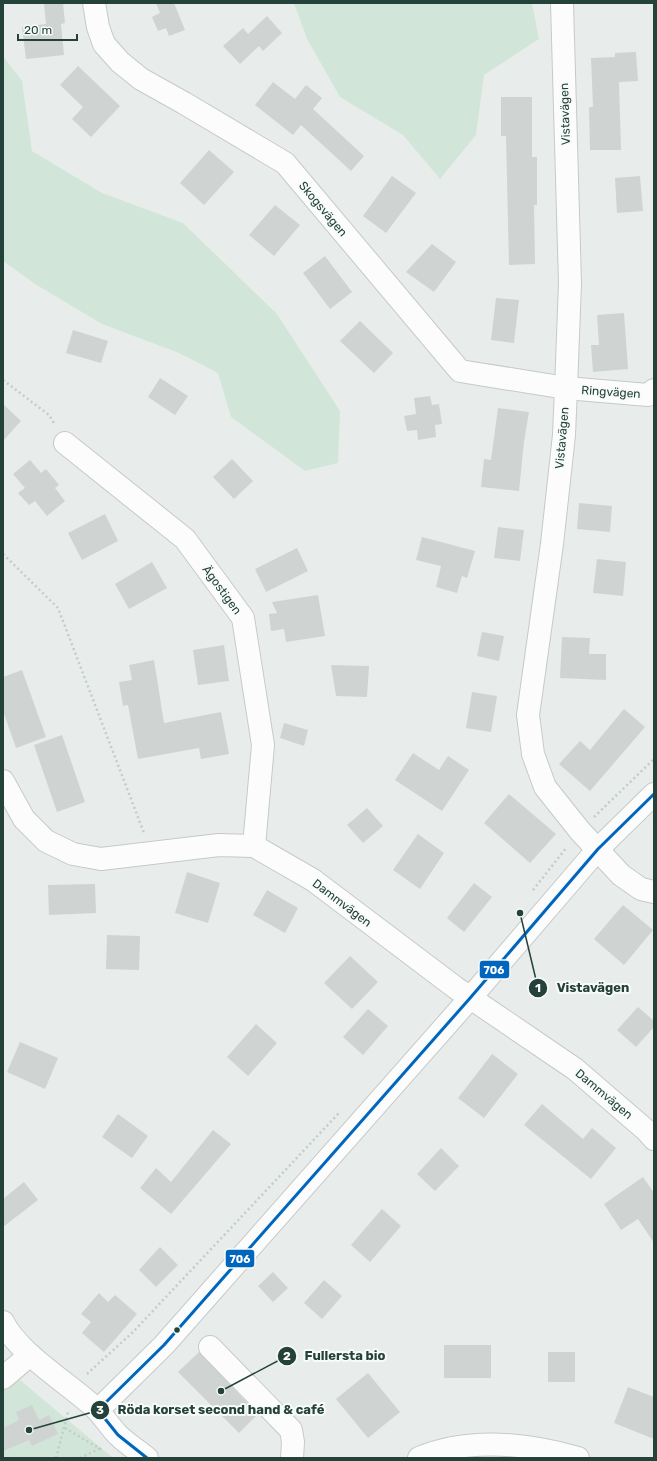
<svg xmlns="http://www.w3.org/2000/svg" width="657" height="1461" font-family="Rubik,sans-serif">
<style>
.green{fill:#d1e6d8}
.building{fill:#cfd4d2}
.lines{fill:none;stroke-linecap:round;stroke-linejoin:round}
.minor-casing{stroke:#c5cac8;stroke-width:24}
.path{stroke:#c3ccca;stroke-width:2.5;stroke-dasharray:2 3;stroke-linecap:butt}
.minor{stroke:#fcfcfc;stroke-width:22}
.bus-1-casing{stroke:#f7fbf9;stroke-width:6}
.bus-1{stroke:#0065bd;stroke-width:3}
.bus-dot{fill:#24423a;stroke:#f7fbf9;stroke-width:1.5}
.labels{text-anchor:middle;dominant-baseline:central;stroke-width:4;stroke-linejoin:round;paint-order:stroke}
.street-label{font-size:12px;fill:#24423a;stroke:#f7fbf9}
.leader{fill:none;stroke:#24423a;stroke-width:1.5}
.callout-dot{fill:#24423a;stroke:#f7fbf9;stroke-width:1.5}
.mark-label{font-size:12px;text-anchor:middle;font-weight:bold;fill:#fff}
.callout-label{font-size:13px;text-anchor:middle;font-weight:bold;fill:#24423a;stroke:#f7fbf9;stroke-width:4;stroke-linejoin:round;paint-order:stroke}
.line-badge{stroke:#f7fbf9;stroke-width:1.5}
.badge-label{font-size:11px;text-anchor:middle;font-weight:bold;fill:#fff}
</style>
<rect width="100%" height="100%" fill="#e8edeb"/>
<g class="green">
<path d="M294 3H532L539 39 484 75 476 135 440 179 403 135 340 97 307 39Z"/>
<path d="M3 56 22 81 32 151 102 193 183 223 277 314 340 411 338 463 305 471 231 417 218 373 179 353 102 324 35 284 3 261Z"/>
<path d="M14 1375 113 1458H3V1384Z"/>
</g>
<g class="building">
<path d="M63 3 65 23 61 24 64 55 26 59 22 27 46 24 44 4Z"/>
<path d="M156 3H174L185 30 169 36 166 28 158 31 152 17 160 13Z"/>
<path d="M267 16 282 33 263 51 259 46 240 64 223 46 243 28 248 34Z"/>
<path d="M636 52 638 81 619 82 621 150H590L589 107H593L591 58 615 57V53Z"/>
<path d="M78 66 120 106 91 137 72 119 83 107 60 85Z"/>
<path d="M273 82 295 99 306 85 322 98 313 109 364 156 351 171 301 125 293 135 255 105Z"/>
<path d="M501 97H532V157H537V205H534L535 264 509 265 506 136H501Z"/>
<path d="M209 150 234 172 204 205 180 183Z"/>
<path d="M392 176 416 193 386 233 363 216Z"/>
<path d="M640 176 643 211 617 213 615 178Z"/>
<path d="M275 205 300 225 274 256 249 235Z"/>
<path d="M432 244 456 262 434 292 406 272Z"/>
<path d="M325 256 352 292 330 309 303 273Z"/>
<path d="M496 298 519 300 514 343 491 340Z"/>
<path d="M624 313 628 369 593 372 591 345H599L597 315Z"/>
<path d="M360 321 393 353 374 373 340 341Z"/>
<path d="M73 330 108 341 101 363 66 353Z"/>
<path d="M160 378 188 396 175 415 148 397Z"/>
<path d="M430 396 432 405 439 404 442 424 435 425 436 437 418 440 417 430 407 431 404 416 416 414 414 398Z"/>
<path d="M3 404 21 421 3 441Z"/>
<path d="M498 408 529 412 524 442 519 491 481 487 484 459 491 460Z"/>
<path d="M232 459 253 481 234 499 213 477Z"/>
<path d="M30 460 41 473 46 469 59 485 55 488 65 501 47 516 35 501 29 505 18 493 25 488 13 474Z"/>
<path d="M579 503 612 506 610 532 577 529Z"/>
<path d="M105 514 118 541 82 560 68 533Z"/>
<path d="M498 527 524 530 520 561 494 558Z"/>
<path d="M422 537 475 551 467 578 462 576 457 593 436 587 441 566 416 560Z"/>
<path d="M297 548 308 571 266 592 255 569Z"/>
<path d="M597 559 626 562 623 596 593 593Z"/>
<path d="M152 562 167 588 129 609 115 584Z"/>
<path d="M318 595 325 636 286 642 284 629 271 631 269 614 277 613 272 602Z"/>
<path d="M482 632 504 636 499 661 477 656Z"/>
<path d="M562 637 590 638 589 654H606V680L560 678Z"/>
<path d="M224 645 229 681 198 685 193 650Z"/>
<path d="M154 660 164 723 221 712 229 754 201 759 199 748 138 759 128 705 123 706 119 682 132 680 129 665Z"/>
<path d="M331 665 369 666 367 697 336 696Z"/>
<path d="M22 670 46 737 16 748 3 711V677Z"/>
<path d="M472 692 497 696 491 732 466 728Z"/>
<path d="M624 709 645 727 590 791 559 764 580 741 590 750Z"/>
<path d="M284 723 308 730 304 746 280 738Z"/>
<path d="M62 735 85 802 57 812 34 745Z"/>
<path d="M413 753 439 770 448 756 469 770 442 811 395 780Z"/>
<path d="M509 794 556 834 530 863 484 823Z"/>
<path d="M367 808 383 826 363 843 347 825Z"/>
<path d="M418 834 444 853 420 889 393 870Z"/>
<path d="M187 872 220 883 208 923 175 913Z"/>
<path d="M474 883 492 897 464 932 447 918Z"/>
<path d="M95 884 96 913 49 915 48 885Z"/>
<path d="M267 890 298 908 285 933 253 915Z"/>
<path d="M623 905 653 930 624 965 594 939Z"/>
<path d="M107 935 140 936 139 970 106 969Z"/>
<path d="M350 956 378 982 352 1009 324 983Z"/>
<path d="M638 1007 654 1021V1027L636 1047 617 1030Z"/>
<path d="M368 1009 388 1026 363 1055 343 1037Z"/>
<path d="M256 1024 277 1043 248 1076 227 1057Z"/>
<path d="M20 1042 58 1058 45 1089 7 1072Z"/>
<path d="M492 1054 518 1074 484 1118 458 1098Z"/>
<path d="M542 1104 583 1139 592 1128 616 1148 591 1179 524 1125Z"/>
<path d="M118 1114 148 1136 132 1158 102 1137Z"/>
<path d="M213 1130 231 1144 171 1214 140 1188 156 1168 171 1182Z"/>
<path d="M441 1148 459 1166 435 1191 417 1174Z"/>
<path d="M643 1177 654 1193V1243L638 1219 621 1230 604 1204Z"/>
<path d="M24 1182 38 1200 3 1227V1199Z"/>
<path d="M382 1209 401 1226 370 1262 351 1245Z"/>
<path d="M160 1247 178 1265 156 1287 139 1270Z"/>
<path d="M273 1272 288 1288 273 1302 258 1286Z"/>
<path d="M324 1280 342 1296 322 1319 304 1303Z"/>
<path d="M99 1293 108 1302 115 1295 137 1314 104 1352 82 1333 91 1322 81 1314Z"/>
<rect x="444" y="1345" width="47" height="33"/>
<path d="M199 1352 258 1414 239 1433 178 1372Z"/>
<rect x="548" y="1352" width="27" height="30"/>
<path d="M368 1373 400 1412 368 1438 336 1399Z"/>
<path d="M628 1387 654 1397V1439L614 1423Z"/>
<path d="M32 1405 39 1420 49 1415 58 1434 32 1446 29 1440 3 1451V1428L19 1420 16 1412Z"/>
</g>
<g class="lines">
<g class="minor-casing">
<g id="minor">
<path d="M94 3 98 27 104 44 120 62 141 79 184 103 285 163 460 371 566 388 648 395 654 390"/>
<path d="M562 3 570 283 566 388 564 435 552 544 528 715 533 754 545 787 580 831 621 875 641 889 654 892"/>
<path d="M65 443 185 539 243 618 263 745 254 846"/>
<path d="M3 781 24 819 46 841 73 854 101 859 219 845 254 846 313 880 456 988 575 1069 647 1131 654 1139"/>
<path d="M3 1322C19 1354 67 1382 94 1407 103 1415 109 1426 118 1435 126 1443 137 1450 147 1458"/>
<path d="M210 1347 291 1430 293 1442 292 1458"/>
<path d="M3 1378 30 1355"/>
<path d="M98 1410 164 1345 471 997 598 849 654 794"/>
<path d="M419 1458C470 1437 526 1443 578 1458"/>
</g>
</g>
<g class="path">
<path d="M3 380 49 415 55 425"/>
<path d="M3 554 58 608 144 833"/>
<path d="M594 817 654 759"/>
<path d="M533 890 567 847"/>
<path d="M87 1374 133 1332 339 1113"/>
<path d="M65 1428 102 1450"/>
<path d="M56 1458 68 1412"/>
<path d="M80 1458 101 1448"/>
</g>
<use href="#minor" class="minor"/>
<g class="bus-1-casing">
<g id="bus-1">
<path d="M98 1410 164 1345 471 997 598 849 654 794"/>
<path d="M98 1410 118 1435 147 1458"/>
</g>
</g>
<use href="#bus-1" class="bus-1"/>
</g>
<circle class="bus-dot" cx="177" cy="1330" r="3.5"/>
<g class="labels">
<g class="street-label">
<text transform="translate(565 114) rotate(-92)">Vistavägen</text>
<text transform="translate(323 209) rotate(50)">Skogsvägen</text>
<text transform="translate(611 392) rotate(4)">Ringvägen</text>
<text transform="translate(562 438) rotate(-85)">Vistavägen</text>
<text transform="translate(222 590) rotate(54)">Ägostigen</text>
<text transform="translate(342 903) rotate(37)">Dammvägen</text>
<text transform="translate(604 1094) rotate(40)">Dammvägen</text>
</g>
</g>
<path class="leader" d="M520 913L538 988M221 1391L287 1356M29 1430L100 1410"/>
<g class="callout-dot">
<circle cx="520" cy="913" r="4"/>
<circle cx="221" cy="1391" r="4"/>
<circle cx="29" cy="1430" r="4"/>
<circle cx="538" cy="988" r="10"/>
<circle cx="287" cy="1356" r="10"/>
<circle cx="100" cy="1410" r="10"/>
</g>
<g class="mark-label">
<text x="538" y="992">1</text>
<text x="287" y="1360">2</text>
<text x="100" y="1414">3</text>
</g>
<g class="callout-label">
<text x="593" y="992">Vistavägen</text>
<text x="345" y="1360">Fullersta bio</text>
<text x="221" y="1414">Röda korset second hand &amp; café</text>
</g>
<g class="line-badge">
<rect x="479" y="960" width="31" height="19" rx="4" fill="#0065bd"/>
<rect x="225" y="1249" width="30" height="19" rx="4" fill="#0065bd"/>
</g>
<g class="badge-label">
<text x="494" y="974">706</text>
<text x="240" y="1263">706</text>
</g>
<rect width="657" height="1461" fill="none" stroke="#24423a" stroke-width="8"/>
<path d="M18 34v6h59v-6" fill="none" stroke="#24423a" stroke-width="2"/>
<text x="24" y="34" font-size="12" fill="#24423a" stroke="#f7fbf9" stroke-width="3" paint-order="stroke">20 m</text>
</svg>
